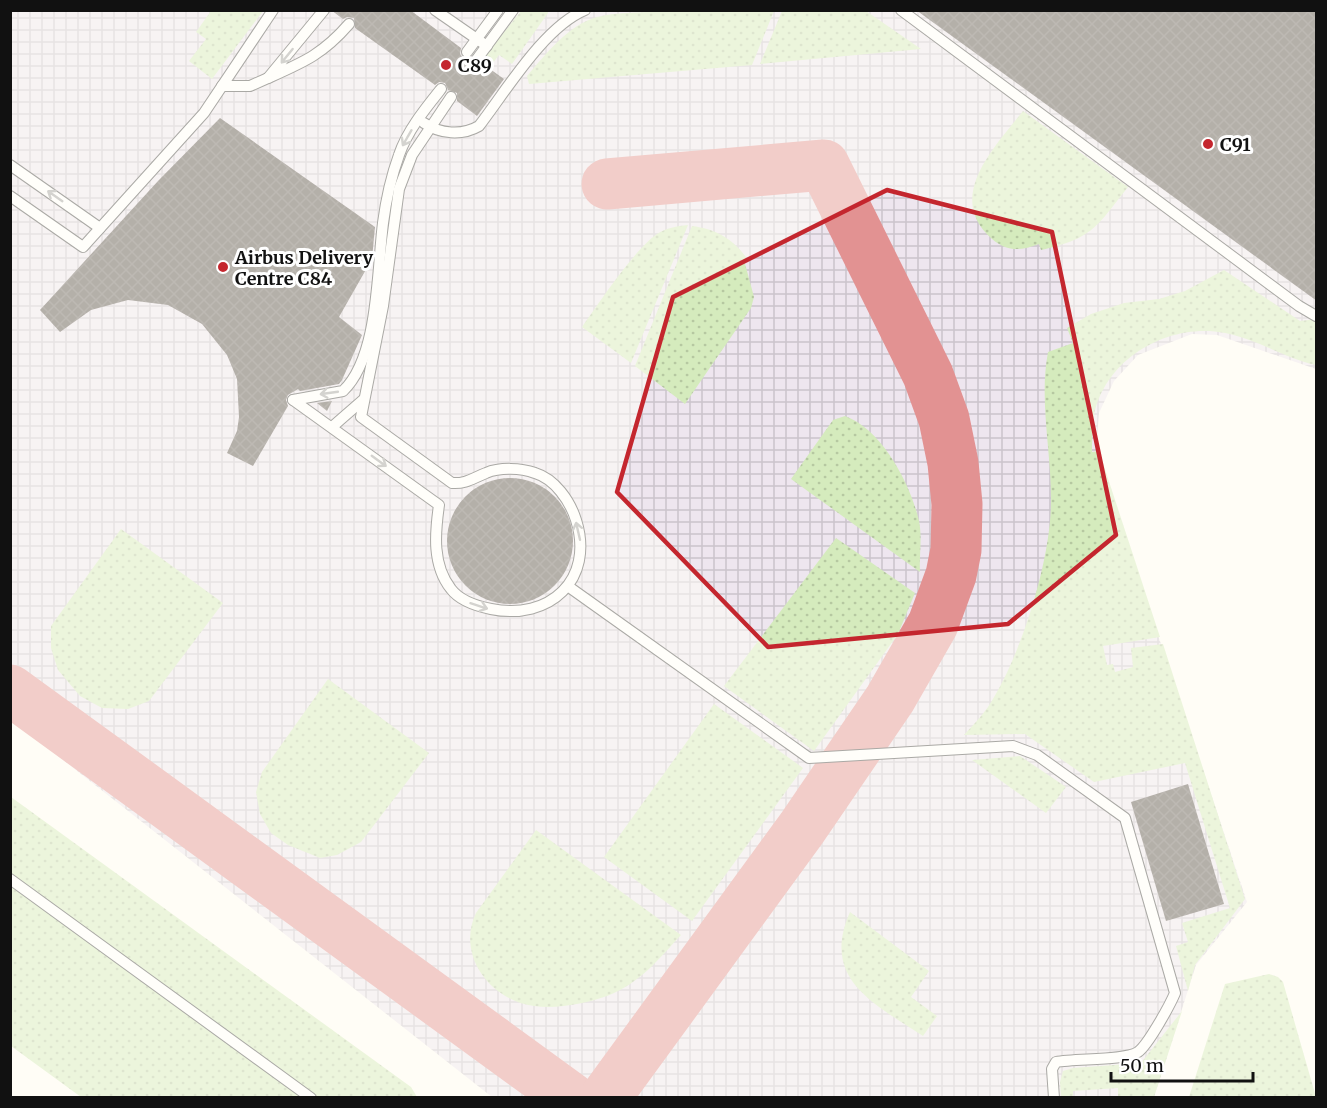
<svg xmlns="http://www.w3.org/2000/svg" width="1327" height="1108" font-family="Merriweather,serif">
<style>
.industrial{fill:url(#industrial-grid)}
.grass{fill:url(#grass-dots)}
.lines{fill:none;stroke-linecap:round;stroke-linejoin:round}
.taxiway{stroke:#e29292;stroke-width:51}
.building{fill:url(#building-cross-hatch)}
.lane-casing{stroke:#444;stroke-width:12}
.lane{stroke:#fff;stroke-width:10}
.oneway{stroke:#a0a0a0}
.marked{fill:none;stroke:#c4262e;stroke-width:4.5;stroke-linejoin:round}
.poi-dot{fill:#c4262e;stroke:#fff;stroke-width:2}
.labels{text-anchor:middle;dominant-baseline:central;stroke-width:6;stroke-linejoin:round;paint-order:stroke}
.poi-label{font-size:18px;font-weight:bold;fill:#111;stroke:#fff;text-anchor:start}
</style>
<defs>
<pattern id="industrial-grid" width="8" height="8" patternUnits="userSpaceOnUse" patternTransform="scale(1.5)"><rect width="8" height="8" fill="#eee6ef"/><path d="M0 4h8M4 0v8" fill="none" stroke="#cbc4cc"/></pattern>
<pattern id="grass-dots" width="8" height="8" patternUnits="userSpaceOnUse" patternTransform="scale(1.5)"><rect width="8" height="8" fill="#d5ebbd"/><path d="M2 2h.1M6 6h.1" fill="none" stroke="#b6c8a1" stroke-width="1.8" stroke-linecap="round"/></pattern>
<pattern id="building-cross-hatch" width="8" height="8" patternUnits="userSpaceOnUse" patternTransform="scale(1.5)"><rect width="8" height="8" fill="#5a524d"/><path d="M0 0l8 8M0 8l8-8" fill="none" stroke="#6d6662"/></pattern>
</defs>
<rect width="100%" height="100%" fill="#fffdf5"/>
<path class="industrial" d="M10 11H1316V369L1217 335 1192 334 1138 355 1114 381 1099 413 1096 449 1247 902 1196 965 1154 1097H492L11 719Z"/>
<g class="grass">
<path d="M211 11H263L212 79 189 61 206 39 196 32Z"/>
<path d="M521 11H548V13L512 64 499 55 489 68 480 62Z"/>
<path d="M685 11H774L752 65 529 84 527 76C546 54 568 25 597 17 621 11 660 12 685 11Z"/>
<path d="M782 11H866L921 49 760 64Z"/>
<path d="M1023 111 1128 187C1096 227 1094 238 1041 250L1039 244C1021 251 1007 252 992 239 944 197 995 147 1023 111Z"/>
<path d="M688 225 631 363 582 327C599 303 634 250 657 234 666 228 677 226 688 225Z"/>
<path d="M692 226C715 229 732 238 746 257L744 260 754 297 751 308 685 404 635 366Z"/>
<path d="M1224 270 1300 321 1316 319V365C1285 358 1256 339 1225 333 1170 322 1106 357 1094 415 1092 427 1092 440 1092 452L1099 451 1160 637 1103 646 1107 665 1113 664 1115 672 1133 667 1131 648 1163 644 1245 899 1195 965 1188 991 1176 946 1188 942 1182 923 1230 908 1185 763 1094 782 1025 734 964 735C972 726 981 717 988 707 1021 657 1052 558 1051 498 1051 450 1039 399 1048 352L1073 343 1067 328 1091 314 1124 303 1159 299 1185 291Z"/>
<path d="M845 416C881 429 909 481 918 517 923 533 919 555 920 572L791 479 833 420Z"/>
<path d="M121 529 223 603 149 701 128 709 102 708 80 696 58 670 51 648V626Z"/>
<path d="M836 538 915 593 898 634 814 751 724 686Z"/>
<path d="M328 679 429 753 361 842 337 855 320 858 288 845 271 833 260 814 256 792 262 772Z"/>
<path d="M714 704 803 768 692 921 604 857Z"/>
<path d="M1020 756 1066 787 1046 813 972 760Z"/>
<path d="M11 797 411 1087 417 1097H81L11 1046Z"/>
<path d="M536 830 681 935C657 961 640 983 607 996 584 1004 558 1009 534 1006 490 1000 456 955 476 913Z"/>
<path d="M850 912 929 971 911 997 937 1016 923 1036C875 1004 820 980 850 912Z"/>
<path d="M1269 974 1278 977 1283 982 1316 1097H1189L1225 984Z"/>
<path d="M1182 1011 1154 1097H1118V1088L1073 1091V1097H1061L1060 1082 1063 1071 1073 1068 1141 1063Z"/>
</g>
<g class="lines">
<g class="taxiway">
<path d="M10 690 571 1098"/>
<path d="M605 1098 802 828 890 699 933 624 951 575 956 550 957 504 953 463 944 419 928 375 824 165 607 184"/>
</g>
</g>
<g class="building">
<path d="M331 10H410L461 48 460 54 463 58 470 59 476 66 483 64 504 79 477 116 457 101V93L448 90 445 83 439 82 435 85 355 28 354 18 347 17 343 19Z"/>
<path d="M916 10H1317V301L989 63Z"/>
<path d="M220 118 375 227 372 259 339 317 362 335 342 380 339 384 300 391 298 389 288 395 286 400 288 406 253 466 227 453 237 431 239 417 237 379 227 355 202 324 168 305 128 300 91 310 60 332 40 310 158 181Z"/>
<path d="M332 401 327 411 317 403Z"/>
<circle cx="510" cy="541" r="63"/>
<path d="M1188 784 1224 904 1166 921 1131 802Z"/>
</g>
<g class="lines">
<g class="lane-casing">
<g id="lane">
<path d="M324 10 268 78C304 62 323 54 349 24"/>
<path d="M435 10 487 46"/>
<path d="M901 10 1299 306 1316 316"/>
<path d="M467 52 498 10"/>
<path d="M477 59 513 10"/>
<path d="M222 86H250L268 78"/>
<path d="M424 123C440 134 462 136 479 126 506 91 544 27 585 10"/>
<path d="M10 165 100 228"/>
<path d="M10 196 83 247 204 113 273 10"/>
<path d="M293 400 439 505C435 533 432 565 451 589 460 601 476 606 491 609 549 621 595 580 576 520 570 501 555 479 535 473 521 468 500 467 486 473 473 478 466 484 452 483L361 417 383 306 399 189 412 155 451 97"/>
<path d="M293 400 343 391C379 357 377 270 383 223 386 200 391 177 399 155 407 131 425 109 441 89"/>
<path d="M332 427 363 400"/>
<path d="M569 587 809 758 1013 746 1037 755 1125 818 1175 993C1170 1005 1148 1045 1138 1052 1124 1061 1075 1058 1056 1062L1052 1069 1054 1098"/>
<path d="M10 879 311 1098"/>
</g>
</g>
<use href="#lane" class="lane"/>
</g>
<defs><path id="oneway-shaft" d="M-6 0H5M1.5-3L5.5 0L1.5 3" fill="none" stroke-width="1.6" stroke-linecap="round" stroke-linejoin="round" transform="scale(1.5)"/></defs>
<g class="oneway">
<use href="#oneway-shaft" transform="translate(287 56) rotate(129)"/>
<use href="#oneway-shaft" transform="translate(407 138) rotate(120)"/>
<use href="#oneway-shaft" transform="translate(55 196) rotate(-145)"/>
<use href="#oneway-shaft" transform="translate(329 393) rotate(172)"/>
<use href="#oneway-shaft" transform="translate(379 461) rotate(36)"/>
<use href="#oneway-shaft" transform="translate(578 531) rotate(-103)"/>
<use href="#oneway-shaft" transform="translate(479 606) rotate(18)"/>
</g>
<path d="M0 0H1327V1108H0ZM887 190 1052 232 1116 535 1008 624 768 647 617 492 673 297Z" fill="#fffdf5" fill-opacity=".55" fill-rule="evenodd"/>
<path class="marked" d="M887 190 1052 232 1116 535 1008 624 768 647 617 492 673 297Z"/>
<g class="poi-dot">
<circle cx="446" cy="65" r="6"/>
<circle cx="1208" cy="144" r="6"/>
<circle cx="223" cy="267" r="6"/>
</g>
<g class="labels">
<g class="poi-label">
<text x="458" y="65">C89</text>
<text x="1220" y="144">C91</text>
<text x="235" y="257">Airbus Delivery<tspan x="235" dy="21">Centre C84</tspan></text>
</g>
</g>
<rect width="1327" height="1108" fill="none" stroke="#111111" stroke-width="24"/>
<path d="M1111 1072v9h142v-9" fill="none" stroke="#111111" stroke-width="3"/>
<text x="1120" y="1072" font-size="18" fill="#111111" stroke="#ffffff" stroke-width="4.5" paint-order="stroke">50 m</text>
</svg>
